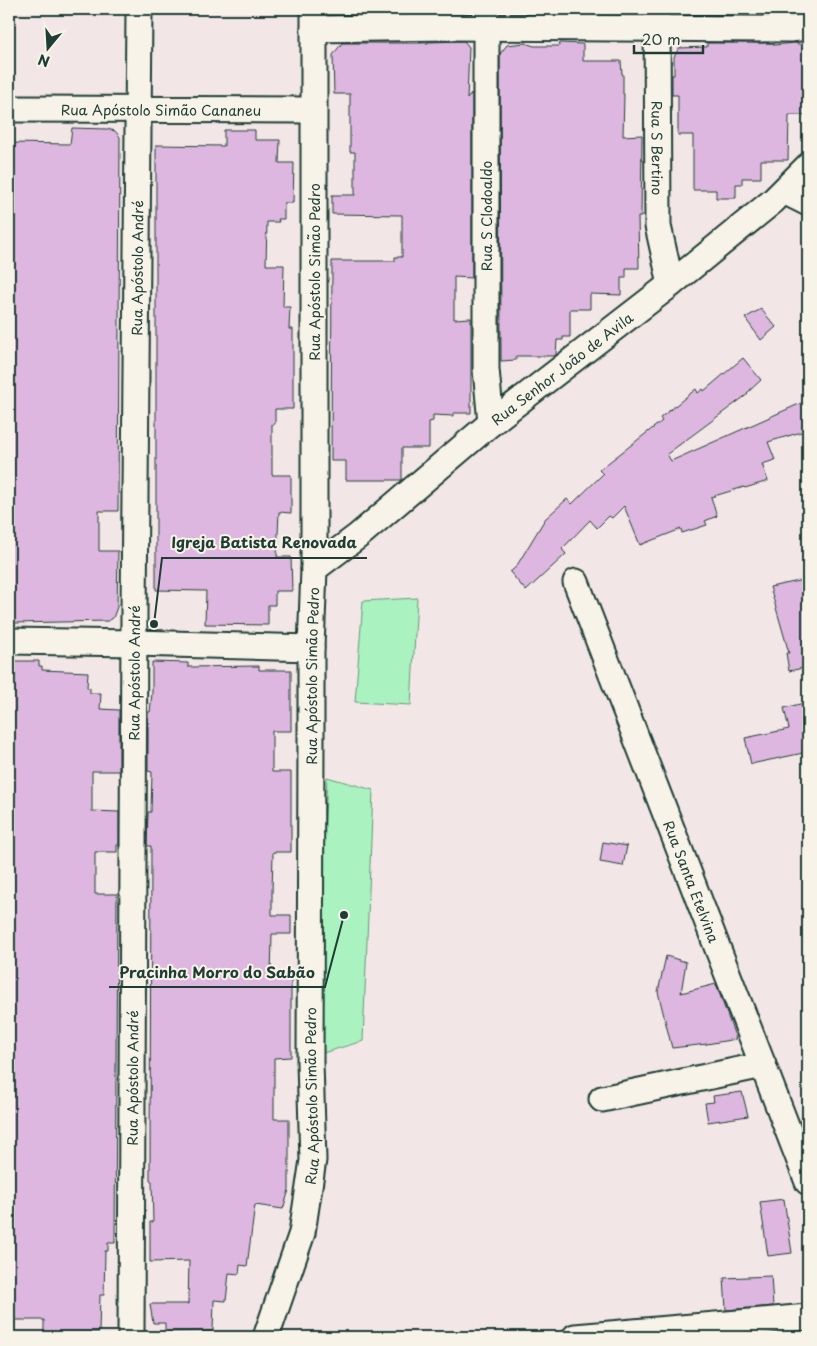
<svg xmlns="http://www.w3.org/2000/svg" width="817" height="1346" font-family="'Playpen Sans',sans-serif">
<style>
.green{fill:#aaf2bf;stroke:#64987a}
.building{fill:#deb7e0;stroke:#1f3d34}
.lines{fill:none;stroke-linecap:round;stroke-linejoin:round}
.minor-casing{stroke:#1f3d34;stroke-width:29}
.minor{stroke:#f7f3e8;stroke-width:25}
.labels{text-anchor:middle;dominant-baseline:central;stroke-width:4;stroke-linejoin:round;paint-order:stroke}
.street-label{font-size:14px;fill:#1f3d34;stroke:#f7f3e8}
.leader{fill:none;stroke:#1f3d34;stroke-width:2}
.callout-dot{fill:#1f3d34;stroke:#f7f3e8;stroke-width:2}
.callout-label{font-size:15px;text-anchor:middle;font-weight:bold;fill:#1f3d34;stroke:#f7f3e8;stroke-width:4;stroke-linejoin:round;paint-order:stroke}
</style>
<rect width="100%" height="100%" fill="#f2e7e6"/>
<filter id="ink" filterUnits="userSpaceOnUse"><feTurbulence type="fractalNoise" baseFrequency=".02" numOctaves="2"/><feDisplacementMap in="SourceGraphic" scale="10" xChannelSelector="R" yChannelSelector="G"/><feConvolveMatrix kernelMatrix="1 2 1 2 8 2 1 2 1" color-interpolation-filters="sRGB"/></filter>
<g filter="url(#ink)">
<g class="green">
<path d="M417 598 411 705 355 702 363 601Z"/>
<path d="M327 777 373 790 363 1041 313 1056Z"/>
</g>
<g class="building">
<path d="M427 9H438L441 13H427Z"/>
<path d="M743 9H774V15L743 14Z"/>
<path d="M464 41 469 47 467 99 472 93V278L454 277V319L471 318V413H453V416L433 415V421L429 422V448H402V480H346V461H331L332 261H395V257H402V215L332 214V195H355V152H350V94H334L333 55 342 43H428V42Z"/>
<path d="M525 43 534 46H559L560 43 583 44V61H621L622 74H623V94H624L623 136 642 135 641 217H638L639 268H626V278H621V295L590 294V309H570V337H563V340H557L556 355 554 356H516V360L501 361 500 54 507 45Z"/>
<path d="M707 43H774V45L794 43 808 46V115H789L788 160H761V178H742V184H736V198H716V190H693V135H678V95H672V75H674V57L679 48 707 47Z"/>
<path d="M72 128 107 129 115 131 120 137 118 511H99V551H118L117 607 113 618 108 621 13 623V610H9V143L70 144Z"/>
<path d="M224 130H255V140H280L279 163H294L293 203H284V219H278L279 222H267L266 265H284L283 307H290L289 329H293V409H275V424H272V475H291V513L279 512 277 557H291L292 591H275V605H268V625L205 624 206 591 156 590V145L224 146Z"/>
<path d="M761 309 776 327 761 340 745 318Z"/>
<path d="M743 358 761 380 747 393 748 394 667 454 671 461 808 400V430L768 442 775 460 762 464 768 481 745 488 744 487 711 497 717 516 705 521 707 525 682 533 681 529 640 545 624 506 612 518 609 516 597 528 590 520 562 549 566 554 526 591 510 572 516 567 545 519 567 499 572 504 603 474 599 470 662 421 660 418 696 389 698 393 703 389 704 391Z"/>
<path d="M804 580 808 597V667L789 671 786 653H789L770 587Z"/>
<path d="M9 661H39V666H42V670L88 672 87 687 90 688V693H101L100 709 119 710V771H92V811L119 812V845H117V852H95V894H117L115 1243H108V1251H105L104 1295H100L99 1332 44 1333V1320H9Z"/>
<path d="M152 662 188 663V667L259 666V670H291V731H272V772H291V852H273L272 894V915H291V934H272L271 976H291V1057L274 1058V1119H289V1190L283 1209 255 1205 247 1266 240 1265 239 1274 229 1273 226 1301 214 1300 213 1331 165 1332V1323H153L150 1304H188L189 1261 150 1262V1222H153L152 1181H150V1161L151 846H147L148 812H151L152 772 148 771V712H150L152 693Z"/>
<path d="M808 702V752L751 764 745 738 789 729 784 708Z"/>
<path d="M603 842 627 846 623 866 600 862Z"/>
<path d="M666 956 686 962 681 993 716 984 736 1039 707 1044 672 1048 658 992Z"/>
<path d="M742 1092 748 1116 708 1122 705 1103 714 1102 713 1096Z"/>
<path d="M784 1199 792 1253 768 1256 760 1202Z"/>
<path d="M771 1276 773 1306 726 1310 724 1278Z"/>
</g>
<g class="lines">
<g class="minor-casing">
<g id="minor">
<path d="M486 9V369L491 423"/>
<path id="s1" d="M657 9 658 226 671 284"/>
<path d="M314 29 449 27 790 29 808 27"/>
<path id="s2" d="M9 109 313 110"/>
<path d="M784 191 808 203"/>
<path id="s3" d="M314 569 358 536 491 423 671 284 773 201 808 166"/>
<path id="s4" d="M576 582 808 1182"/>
<path d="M9 641 135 643 311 648"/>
<path d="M602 1099 763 1065"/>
<path id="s5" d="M131 1337 134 613 139 9"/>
<path id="s6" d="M266 1337 302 1233 313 1160 310 1063 311 732V648L314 569V9"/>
<path d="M575 1337 808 1317"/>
</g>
</g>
<use href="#minor" class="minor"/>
</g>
</g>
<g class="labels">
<g class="street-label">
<text stroke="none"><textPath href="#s2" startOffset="152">Rua Apóstolo Simão Cananeu</textPath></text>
<text stroke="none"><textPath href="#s1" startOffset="139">Rua S Bertino</textPath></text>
<text transform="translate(486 216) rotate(-90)">Rua S Clodoaldo</text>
<text stroke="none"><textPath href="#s5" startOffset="1069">Rua Apóstolo André</textPath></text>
<text transform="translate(314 272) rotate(-90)">Rua Apóstolo Simão Pedro</text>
<text stroke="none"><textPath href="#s3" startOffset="319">Rua Senhor João de Avila</textPath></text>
<text stroke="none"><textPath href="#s5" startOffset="664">Rua Apóstolo André</textPath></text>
<text stroke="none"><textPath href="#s6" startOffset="668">Rua Apóstolo Simão Pedro</textPath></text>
<text stroke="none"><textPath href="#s4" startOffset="321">Rua Santa Etelvina</textPath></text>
<text stroke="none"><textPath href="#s5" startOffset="259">Rua Apóstolo André</textPath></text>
<text stroke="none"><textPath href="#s6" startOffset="248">Rua Apóstolo Simão Pedro</textPath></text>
</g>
</g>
<path class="leader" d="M154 624L162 558H367M344 915L325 987H109"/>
<g class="callout-dot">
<circle cx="154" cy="624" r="5"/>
<circle cx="344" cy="915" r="5"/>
</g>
<g class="callout-label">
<text x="264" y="548">Igreja Batista Renovada</text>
<text x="217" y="978">Pracinha Morro do Sabão</text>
</g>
<rect width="817" height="1346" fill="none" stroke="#f7f3e8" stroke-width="30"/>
<rect x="15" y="15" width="787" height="1316" fill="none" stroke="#1f3d34" stroke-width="2" filter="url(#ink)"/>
<g transform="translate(48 48) rotate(198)" stroke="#f7f3e8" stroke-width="4" paint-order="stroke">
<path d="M0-4L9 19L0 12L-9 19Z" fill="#1f3d34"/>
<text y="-8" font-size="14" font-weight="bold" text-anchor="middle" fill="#1f3d34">N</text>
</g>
<path d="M634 45v8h69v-8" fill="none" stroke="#1f3d34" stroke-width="2.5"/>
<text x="642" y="45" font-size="15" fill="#1f3d34" stroke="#f7f3e8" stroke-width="4" paint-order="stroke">20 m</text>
</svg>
